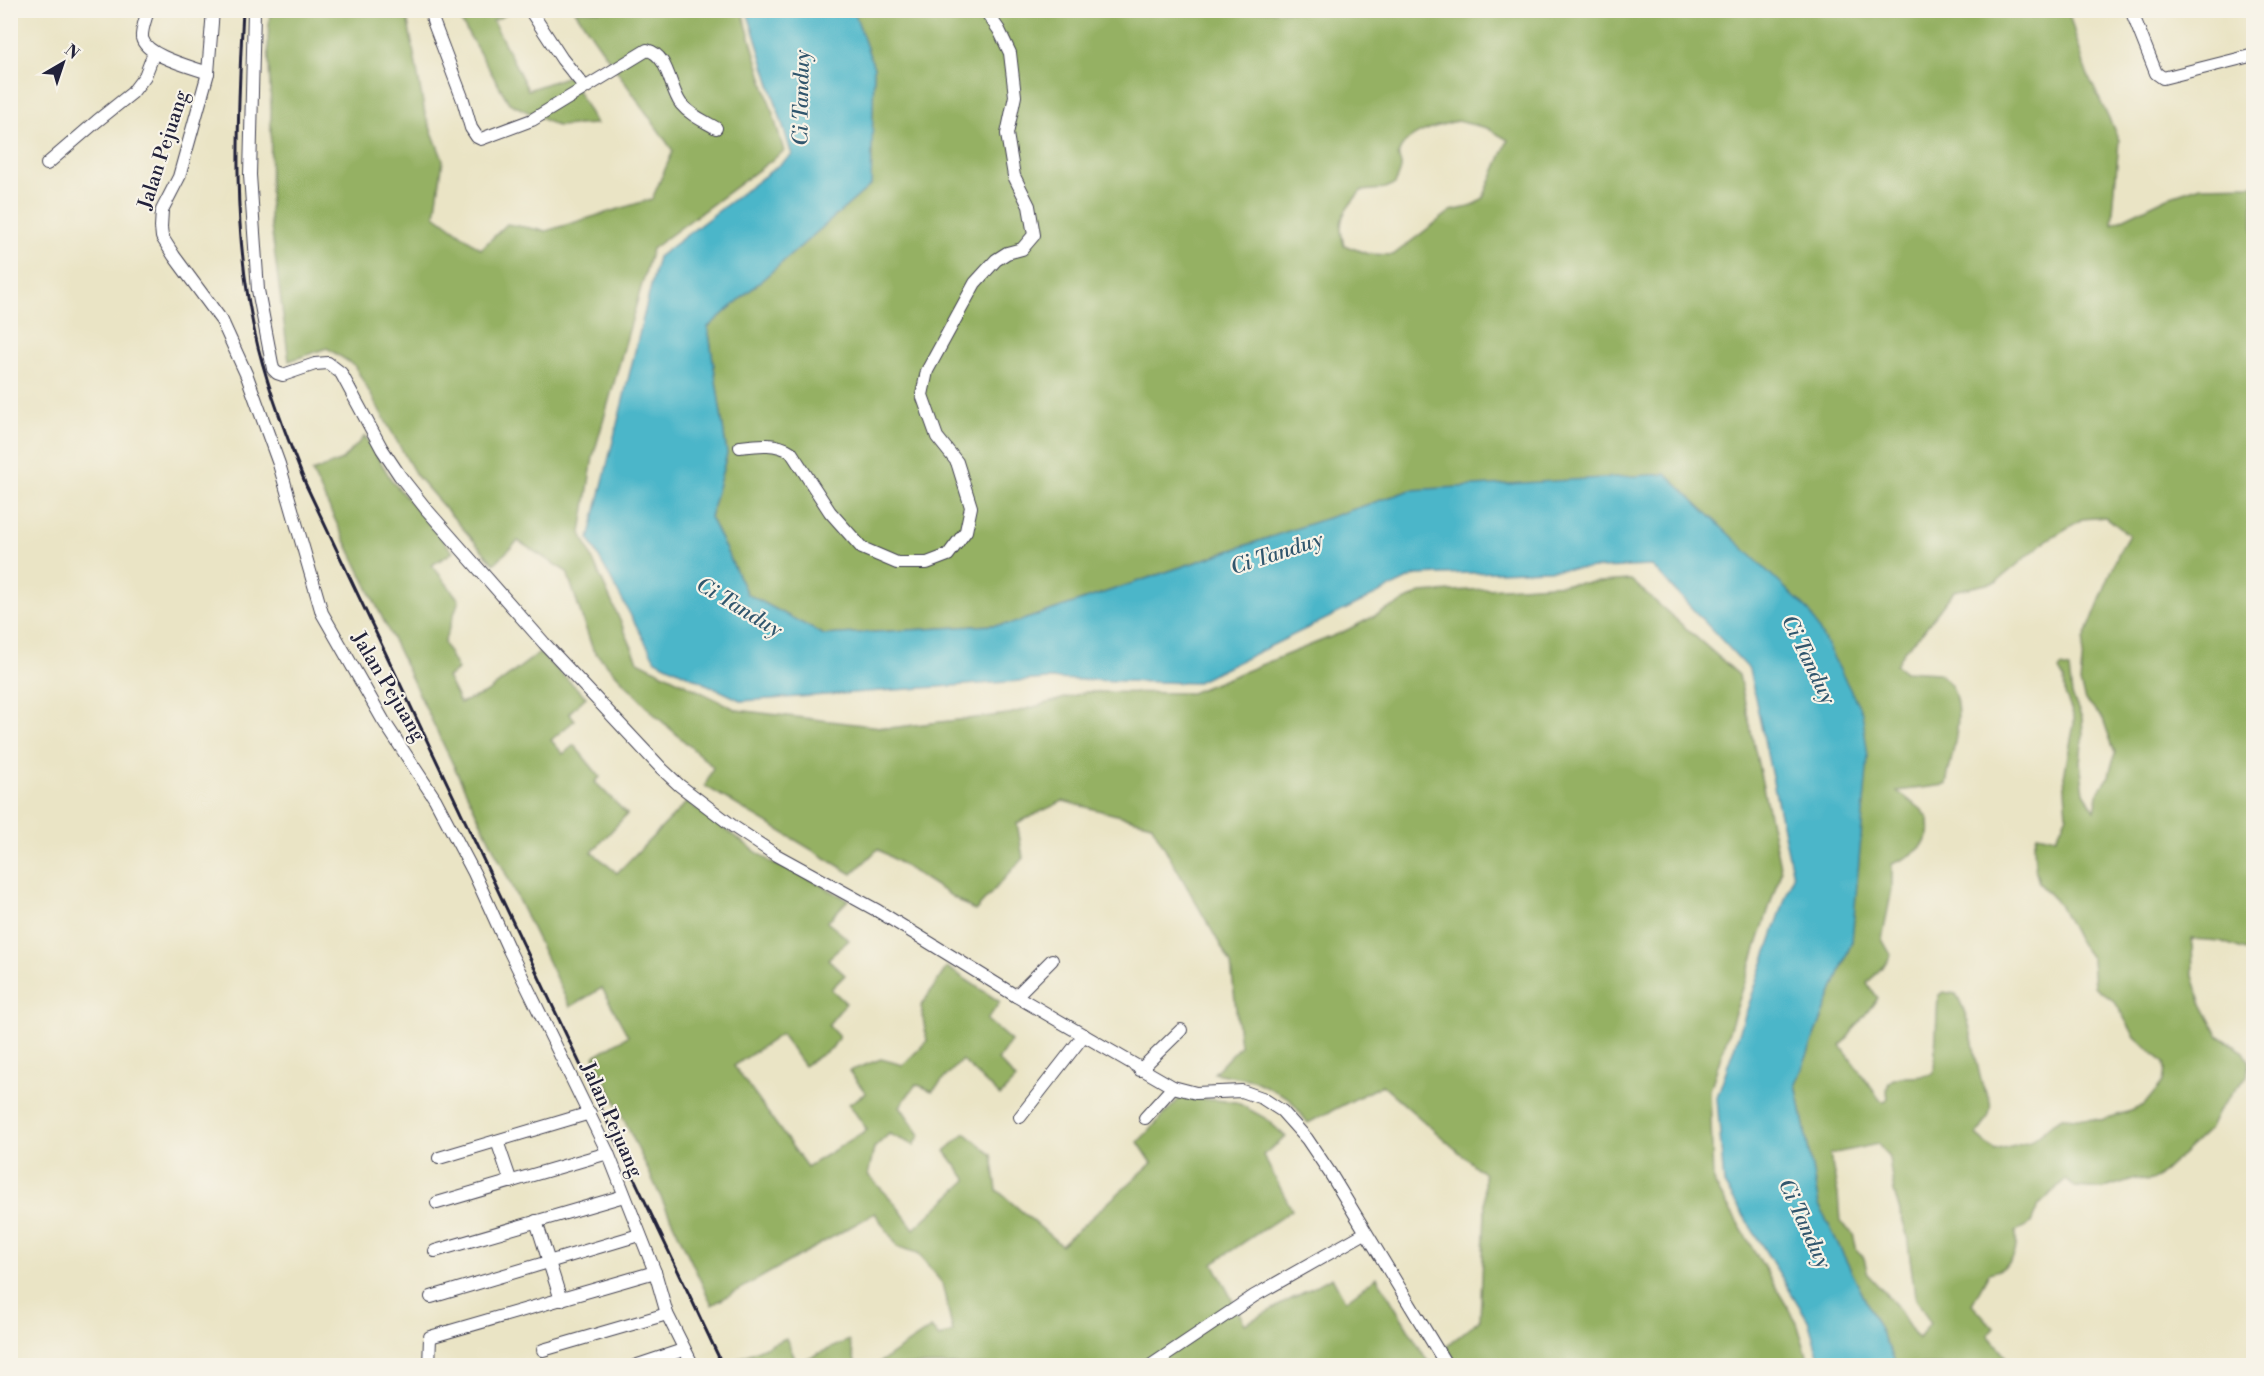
<svg xmlns="http://www.w3.org/2000/svg" width="2264" height="1376" font-family="'Libre Bodoni',serif">
<style>
.forest{fill:#95b163;stroke:#5c6a4f;stroke-width:1.5;fill-rule:evenodd}
.water{fill:#4cb6c9;stroke:#376c82;stroke-width:1.5}
.lines{fill:none;stroke-linecap:round;stroke-linejoin:round}
.minor-casing{stroke:#403f50;stroke-width:14}
.minor{stroke:#fff;stroke-width:12}
.rail{stroke:#22223b;stroke-width:3}
.labels{text-anchor:middle;dominant-baseline:central;stroke-width:4.5;stroke-linejoin:round;paint-order:stroke}
.street-label{font-size:20px;fill:#22223b;stroke:#f7f3e8}
.water-label{font-size:21px;font-style:italic;fill:#31566d;stroke:#f7f3e8}
</style>
<rect width="100%" height="100%" fill="#f7f3e8"/>
<filter id="ink" filterUnits="userSpaceOnUse"><feTurbulence type="fractalNoise" baseFrequency=".0167" numOctaves="2"/><feDisplacementMap in="SourceGraphic" scale="12" xChannelSelector="R" yChannelSelector="G"/><feConvolveMatrix kernelMatrix="1 2 1 2 8 2 1 2 1" color-interpolation-filters="sRGB"/></filter>
<filter id="wash" filterUnits="userSpaceOnUse"><feTurbulence type="fractalNoise" baseFrequency=".008" numOctaves="4" result="noise"/><feDisplacementMap in="SourceGraphic" scale="24" xChannelSelector="R" yChannelSelector="G"/><feGaussianBlur stdDeviation="1.35" result="paint"/><feColorMatrix in="noise" values="0 0 0 0 0 0 0 0 0 0 0 0 0 0 0 0 0 1.4 0 .05"/><feComposite in="paint" operator="in"/></filter>
<g filter="url(#wash)">
<rect width="100%" height="100%" fill="#eae4c5"/>
<g class="forest">
<path d="M270 11H406L425 114 443 160 435 215 481 249 507 224 546 231 652 199 673 151 575 11H742L784 151 652 249 593 457 581 533 638 661 737 710 889 728 1009 714 1086 692 1191 693 1343 632 1420 593 1631 580 1739 675 1781 871 1710 1090 1713 1181 1797 1323 1810 1365H1457L1446 1347 1480 1319 1485 1213 1484 1174 1382 1085 1308 1123 1289 1098 1253 1080 1214 1073 1240 1046 1231 964 1151 824 1063 801 1017 823 1023 858 975 911 878 849 852 874 705 786 713 767 655 715 593 650 567 572 518 541 494 564 416 475 354 365 327 348 289 361 270 219 271 110 268 39Z"/>
<path d="M455 11H513L493 21 528 90 569 76 596 124 557 126 509 103Z"/>
<path d="M854 11H2068L2086 71 2119 140 2112 224 2168 197 2201 186 2253 185V953L2220 941 2192 939 2193 976 2201 1002 2219 1036 2244 1052 2249 1061 2247 1076 2220 1108 2210 1128 2157 1178 2148 1181 2133 1179 2102 1189 2075 1187 2066 1180 2038 1206 2031 1223 2016 1232C2018 1254 2013 1268 1989 1273L1972 1304 1994 1328 1988 1335 2005 1355 2004 1365H1897L1819 1205 1796 1084 1852 941 1809 611 1411 490 1011 624 824 635 747 594 710 517 727 454 708 327 871 185 874 68ZM1457 121 1487 128 1508 140 1483 198 1473 206 1451 211 1393 255 1368 254 1344 245C1336 218 1345 210 1361 191L1383 189 1395 184C1397 179 1402 171 1401 166 1401 160 1397 158 1399 152 1406 133 1440 125 1457 121ZM2106 517 2129 535 2119 552 2084 640 2080 683 2085 700 2103 719 2115 753 2109 776 2099 790 2095 810 2084 793 2080 762 2083 735 2082 718 2072 695 2069 669 2061 667 2059 670 2064 679 2065 694 2074 717V724L2064 776 2067 815 2056 838 2037 834 2034 844 2035 868 2039 883 2059 904 2077 939 2092 959 2094 986 2115 1002 2135 1037 2164 1063 2165 1070 2163 1082 2144 1105 2131 1111 2101 1120 2064 1117 2053 1123 2030 1142 1995 1151 1977 1135C1981 1128 1989 1119 1990 1110 1993 1099 1983 1091 1981 1080 1973 1050 1972 1021 1956 994L1943 992 1938 996 1934 1072C1918 1084 1881 1065 1888 1098L1885 1102 1880 1100 1841 1046 1878 998 1867 983 1887 962 1891 955 1882 939 1892 889V864C1905 859 1925 849 1929 834 1930 830 1929 823 1929 819L1921 809 1897 791 1946 785C1951 755 1966 716 1952 687 1949 682 1943 677 1939 673L1904 671 1896 665 1904 651 1921 634 1954 591 1996 582 2047 540 2082 519ZM1878 1144 1889 1158 1894 1192 1907 1235 1915 1296 1930 1323 1918 1340 1896 1305 1868 1275 1864 1258 1857 1251 1853 1234 1840 1222 1838 1194 1830 1154Z"/>
<path d="M365 436 392 481 453 552 432 565 459 600 444 643 458 670 447 677 460 703 486 693 539 653 586 697 569 713 575 720 551 740 563 754 574 745 600 777 595 782 627 814 592 852 617 873 687 802 772 863 812 880 848 900 827 922 849 940 828 959 845 975 831 989 846 1003 828 1025 839 1037 832 1048 804 1066 781 1034 734 1066 807 1167 867 1130 849 1104 866 1093 849 1071 881 1059 903 1065 927 1041 921 1006 947 967 1000 1002 987 1020 1011 1041 998 1060 1016 1079 1000 1096 962 1060 932 1091 916 1084 900 1106 920 1135 914 1145 889 1134 874 1148 868 1175 893 1201 914 1229 967 1180 945 1151 965 1133 992 1155 997 1190 1061 1245 1152 1163 1138 1142 1181 1097 1236 1102 1265 1118 1286 1137 1263 1155 1292 1210 1213 1263 1245 1324 1332 1277 1345 1301 1377 1277 1430 1365H876L931 1328 939 1337 953 1332 942 1283 918 1253 898 1247 875 1213 712 1305 594 1056 628 1036 602 988 570 1007 312 472 342 460Z"/>
<path d="M786 1338 797 1363 849 1340 856 1365H742L738 1359Z"/>
</g>
<path class="water" d="M747 11H854L874 68 871 185 708 327 727 454 710 517 747 594 824 635 1011 624 1411 490 1666 474 1809 611 1862 712 1868 757 1852 941 1796 1084 1819 1205 1897 1365H1821L1808 1320 1724 1184 1717 1097 1793 876 1749 669 1652 566 1416 575 1195 683 1048 679 742 701 655 660 589 539 658 257 792 155Z"/>
</g>
<g filter="url(#ink)">
<g class="lines">
<g class="minor-casing">
<g id="minor">
<path d="M148 10C146 18 141 30 142 38 146 56 192 67 208 73"/>
<path d="M213 10 208 73 179 177 162 210 161 227 162 237 174 256 222 321 247 376 279 464 322 613 383 720 435 799 474 873 509 950 608 1153 655 1272 667 1314 693 1366"/>
<path d="M254 10 250 175 258 290 273 369 277 373 283 375 315 364 328 363 341 373 382 449 400 476 427 510 544 643 662 769 679 785 734 827 776 855 878 911 1016 996 1173 1087 1196 1093 1242 1091 1262 1098 1282 1111 1307 1139 1330 1173 1447 1366"/>
<path d="M431 10 433 21 463 100 471 128 477 137 481 139 532 120 647 50C669 55 669 88 681 104 690 115 704 121 716 128"/>
<path d="M530 10 562 59 584 86"/>
<path d="M2131 10 2156 73 2163 78 2254 55"/>
<path d="M47 164 97 121 132 93 145 76 154 53"/>
<path d="M740 447C757 445 775 442 791 452L830 512 862 548 897 563H927L948 555 966 531 971 507 957 462 937 437 922 395 927 371 975 283 996 260 1007 253 1022 249 1034 235 1029 206 1014 176 1007 134 1015 96 1010 53 999 30 985 10"/>
<path d="M1016 996 1052 960"/>
<path d="M1140 1070 1181 1030"/>
<path d="M1020 1117 1084 1035"/>
<path d="M1145 1118 1173 1087"/>
<path d="M497 1141 511 1182"/>
<path d="M439 1158 590 1113"/>
<path d="M437 1203 608 1153"/>
<path d="M536 1221 561 1300"/>
<path d="M435 1251 624 1196"/>
<path d="M431 1297 639 1235"/>
<path d="M543 1350 667 1314"/>
<path d="M429 1366 430 1337 655 1272"/>
<path d="M635 1366 683 1350"/>
<path d="M1150 1366 1254 1296 1365 1233"/>
</g>
</g>
<use href="#minor" class="minor"/>
<path class="rail" d="M243 10C237 122 231 238 258 347 270 394 288 440 306 485L723 1366"/>
</g>
</g>
<g class="labels">
<g class="street-label">
<text transform="translate(164 150) rotate(-72)">Jalan Pejuang</text>
<text transform="translate(388 687) rotate(59)">Jalan Pejuang</text>
<text transform="translate(611 1120) rotate(66)">Jalan Pejuang</text>
</g>
<g class="water-label">
<text transform="translate(802 98) rotate(-89)">Ci Tanduy</text>
<text transform="translate(1277 554) rotate(-18)">Ci Tanduy</text>
<text transform="translate(739 608) rotate(31)">Ci Tanduy</text>
<text transform="translate(1808 660) rotate(64)">Ci Tanduy</text>
<text transform="translate(1804 1224) rotate(65)">Ci Tanduy</text>
</g>
</g>
<rect width="2264" height="1376" fill="none" stroke="#f7f3e8" stroke-width="36"/>
<g transform="translate(63 63) rotate(39)" stroke="#f7f3e8" stroke-width="4.5" paint-order="stroke">
<path d="M0-4.5L10 22L0 15L-10 22Z" fill="#22223b"/>
<text y="-9" font-size="16" font-weight="bold" text-anchor="middle" fill="#22223b">N</text>
</g>
</svg>
